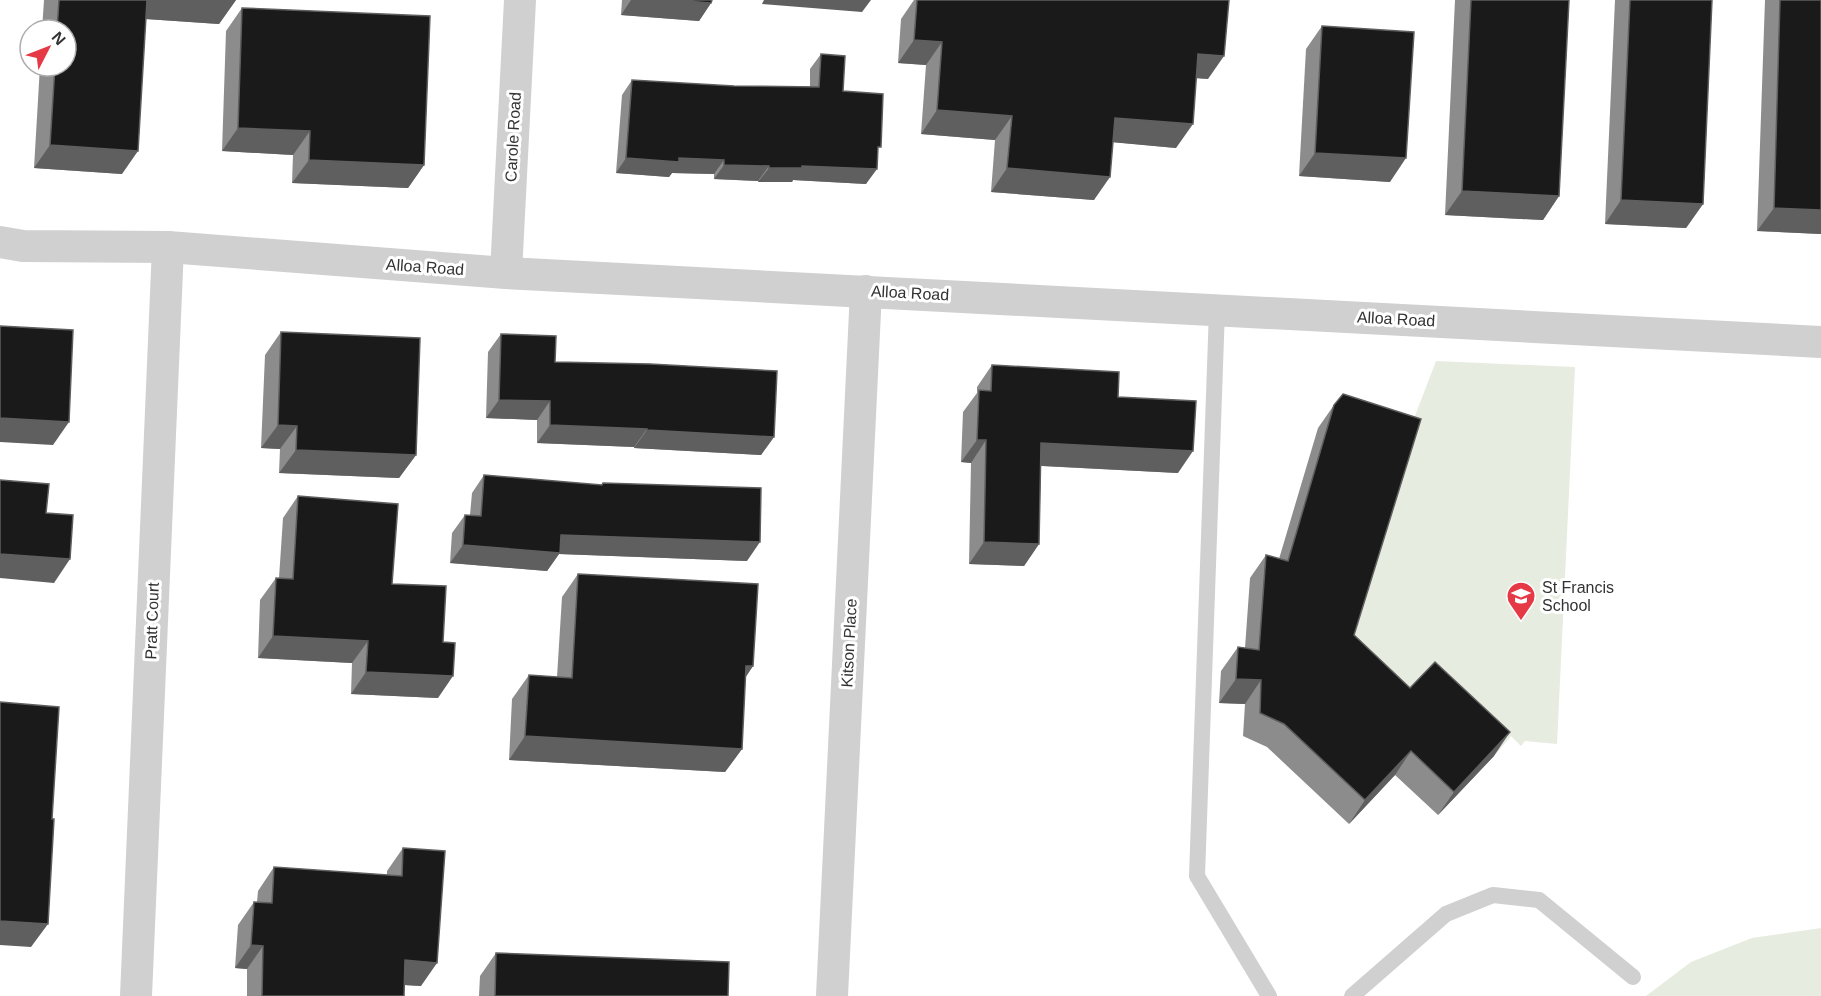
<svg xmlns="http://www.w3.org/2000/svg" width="1821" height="996" font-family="Helvetica,sans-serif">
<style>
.green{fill:#e6ecdf}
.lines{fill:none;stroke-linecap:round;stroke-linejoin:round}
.service{stroke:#d0d0d0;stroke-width:16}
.minor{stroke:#d0d0d0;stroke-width:32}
.wall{fill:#8c8c8c}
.shaded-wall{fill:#5f5f5f}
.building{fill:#1a1a1a;stroke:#5f5f5f;stroke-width:1.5}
.labels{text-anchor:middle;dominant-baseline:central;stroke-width:6;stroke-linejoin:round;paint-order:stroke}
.street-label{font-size:16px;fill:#333;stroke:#fff}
.poi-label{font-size:16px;fill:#333;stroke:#fff;text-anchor:start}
</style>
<rect width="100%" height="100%" fill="#fff"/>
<g class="green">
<path d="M1436 361 1575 367 1557 744 1525 741 1521 746 1511 736 1494 756 1338 659 1405 442Z"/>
<path d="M1821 928V996H1646L1691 962 1752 938Z"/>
</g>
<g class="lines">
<g class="service">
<path d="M1217 310 1197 876 1269 996"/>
<path d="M1352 996 1446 914 1493 895 1539 900 1633 977"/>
</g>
<g class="minor">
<path d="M0 242 23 246 168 247 506 273 1821 342"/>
<path d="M506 273 520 0"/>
<path d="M136 996 168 247"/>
<path d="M832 996 866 291"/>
</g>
</g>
<g class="wall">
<path d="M44 0H236L219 24 146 19 122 174 34 168 40 66H66V30H42Z"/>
<path d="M622 0H712L711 3 699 21 621 15Z"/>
<path d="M914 0H917L1208 79 1196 78 1176 148 1113 142 1094 200 991 192 995 140 921 134 926 65 898 63 901 19Z"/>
<path d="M1455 0H1569L1559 196 1543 220 1445 215Z"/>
<path d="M1615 0H1712L1703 204 1686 228 1605 224Z"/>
<path d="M1765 0H1821V234L1757 231Z"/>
<path d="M242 8 424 165 408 188 292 183 293 155 222 151 226 31Z"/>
<path d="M1322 26 1390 182 1299 176 1306 49Z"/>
<path d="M821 54 878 152 866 184 793 180 792 182H758V181L714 179V174L672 173 669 177 616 173 622 95 632 80 734 86 810 87V69Z"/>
<path d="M281 332 416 455 399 478 279 473 280 449 261 448 265 355Z"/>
<path d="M501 334 555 362 774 437 761 455 634 448V447L537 443V420L486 418 488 352Z"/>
<path d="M992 365 1118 397 1178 473 1041 466 1039 544 1024 566 969 564 971 463 961 462 963 412 977 393V387Z"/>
<path d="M1334 405 1354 635 1410 688 1494 756 1438 815 1395 775 1349 824 1267 747 1243 736 1245 704 1219 703 1221 671 1238 647 1245 648 1250 578 1266 555 1279 559 1318 428Z"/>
<path d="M484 475 601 485 603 483 747 561 559 554 547 571 450 563 452 533 465 515H470L472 493Z"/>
<path d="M298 496 392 584 438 698 351 694 352 663 258 658 260 600 276 578H279L283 518Z"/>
<path d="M578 574 753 666 745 678 742 749 725 772 509 760 512 699 529 675 557 677 562 597Z"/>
<path d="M403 848 421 986 404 985V996H247V969L235 968 238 925 254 902H257L258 891 274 867 387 875V871Z"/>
<path d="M496 953 728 996H479L480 976Z"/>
</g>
<g class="shaded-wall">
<path d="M144 0H236L219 24 131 18Z"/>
<path d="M631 0H674L711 3 699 21 621 15Z"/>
<path d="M764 0H871L862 12 762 4Z"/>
<path d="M914 40 942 42 926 65 898 63Z"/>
<path d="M1198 54 1224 56 1208 79 1182 77Z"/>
<path d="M937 110 1012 116 995 140 921 134Z"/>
<path d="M1115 118 1193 124 1176 148 1099 141Z"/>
<path d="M238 128 310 131 293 155 222 151Z"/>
<path d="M50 145 138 151 122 174 34 168Z"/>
<path d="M1315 153 1406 158 1390 182 1299 176Z"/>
<path d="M626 158H679L724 160 714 174 672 173 669 177 616 173Z"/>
<path d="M309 160 424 165 408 188 292 183Z"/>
<path d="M724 165 769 166 758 181 714 179Z"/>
<path d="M802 166 877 169 866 184 793 180 792 182H758L769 168Z"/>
<path d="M1007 168 1110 177 1094 200 991 192Z"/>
<path d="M1462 191 1559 196 1543 220 1445 215Z"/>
<path d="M1621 200 1703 204 1686 228 1605 224Z"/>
<path d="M1774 208 1821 210V234L1757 231Z"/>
<path d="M499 400 550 401 537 420 486 418Z"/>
<path d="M0 418 69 422 53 445 0 442Z"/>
<path d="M278 425 297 426 280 449 261 448Z"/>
<path d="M550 425 647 429 634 447 537 443Z"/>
<path d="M647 430 774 437 761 455 634 448Z"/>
<path d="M977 440H986L971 463 961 462Z"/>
<path d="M1041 443 1193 451 1178 473 1025 465Z"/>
<path d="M296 450 416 455 399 478 279 473Z"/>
<path d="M561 535 760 542 747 561 559 554 547 571 450 563 463 545Z"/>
<path d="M984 542 1039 544 1024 566 969 564Z"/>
<path d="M0 554 70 559 54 583 0 578Z"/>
<path d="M273 636 368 641 352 663 258 658Z"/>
<path d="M746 666H753L737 690Z"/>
<path d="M366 672 453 676 438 698 351 694Z"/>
<path d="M1236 679 1261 680 1245 704 1219 703Z"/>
<path d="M1510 732 1494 756 1438 815 1454 792Z"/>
<path d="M525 736 742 749 725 772 509 760Z"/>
<path d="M1411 751 1395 775 1349 824 1365 800Z"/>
<path d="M0 921 48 924 31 947 0 945Z"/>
<path d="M251 945 263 946 247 969 235 968Z"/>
<path d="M405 960 437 963 421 986 388 984Z"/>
</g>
<g class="building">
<path d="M59 0H147L138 151 50 145 55 66H66V30H57Z"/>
<path d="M674 0H712L711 3Z"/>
<path d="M917 0H1229L1224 56 1198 54 1193 124 1115 118 1110 177 1007 168 1012 116 937 110 942 42 914 40Z"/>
<path d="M1471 0H1569L1559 196 1462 191Z"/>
<path d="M1630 0H1712L1703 204 1621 200Z"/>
<path d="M1780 0H1821V210L1774 208Z"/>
<path d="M242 8 430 16 424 165 309 160 310 131 238 128Z"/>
<path d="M1322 26 1414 32 1406 158 1315 153Z"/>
<path d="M821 54 845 56 843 91 883 94 881 147H878L877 169 802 166V168H769V166L724 165V160L679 158V162L626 158 632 80 734 86 819 87Z"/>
<path d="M0 326 73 330 69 422 0 418Z"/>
<path d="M281 332 420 338 416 455 296 450 297 426 278 425Z"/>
<path d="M501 334 556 336 555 362 650 364 777 371 774 437 647 430V429L550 425V401L499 400Z"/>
<path d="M992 365 1119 372 1118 397 1196 401 1193 451 1041 443 1039 544 984 542 986 440H977L979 390 991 391Z"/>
<path d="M1343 394 1421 419 1354 635 1410 688 1435 662 1510 732 1454 792 1411 751 1365 800 1284 724 1260 713 1261 680 1236 679 1238 647 1259 650 1266 555 1288 561 1334 405Z"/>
<path d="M484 475 602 485 603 483 761 488 760 542 561 535 560 553 463 545 465 515 481 516Z"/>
<path d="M0 480 49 484 46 513 73 515 70 559 0 554Z"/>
<path d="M298 496 398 504 392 584 446 586 443 642 455 643 453 676 366 672 368 641 273 636 276 578 293 579Z"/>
<path d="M578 574 758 584 753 666H746L742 749 525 736 529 675 572 678Z"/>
<path d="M0 702 59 707 52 819H54L48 924 0 921Z"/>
<path d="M403 848 445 851 437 963 405 960 404 996H262L263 946 251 945 254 902 272 903 274 867 402 876Z"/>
<path d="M496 953 729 962 728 996H495Z"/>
</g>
<defs>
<g id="school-pin" transform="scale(1.5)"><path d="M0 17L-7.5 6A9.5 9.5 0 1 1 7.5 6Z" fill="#e63946" stroke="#fff"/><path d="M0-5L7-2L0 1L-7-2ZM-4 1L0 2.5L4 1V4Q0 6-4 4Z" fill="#fff"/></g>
</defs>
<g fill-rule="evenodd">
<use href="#school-pin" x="1521" y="596"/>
</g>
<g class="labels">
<g class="street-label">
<text transform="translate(513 137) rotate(-87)">Carole Road</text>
<text transform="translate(425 267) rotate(4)">Alloa Road</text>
<text transform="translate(910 293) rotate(3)">Alloa Road</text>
<text transform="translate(1396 319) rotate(3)">Alloa Road</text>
<text transform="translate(152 621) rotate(-88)">Pratt Court</text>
<text transform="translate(849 643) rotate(-87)">Kitson Place</text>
</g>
<g class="poi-label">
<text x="1542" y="587">St Francis<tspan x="1542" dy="18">School</tspan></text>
</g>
</g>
<g transform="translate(48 48) rotate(48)"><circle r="28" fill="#ffffff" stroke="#adadad" stroke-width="1.5"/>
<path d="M0-4.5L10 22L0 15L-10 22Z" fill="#e63946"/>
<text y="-9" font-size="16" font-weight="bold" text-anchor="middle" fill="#333333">N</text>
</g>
</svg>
